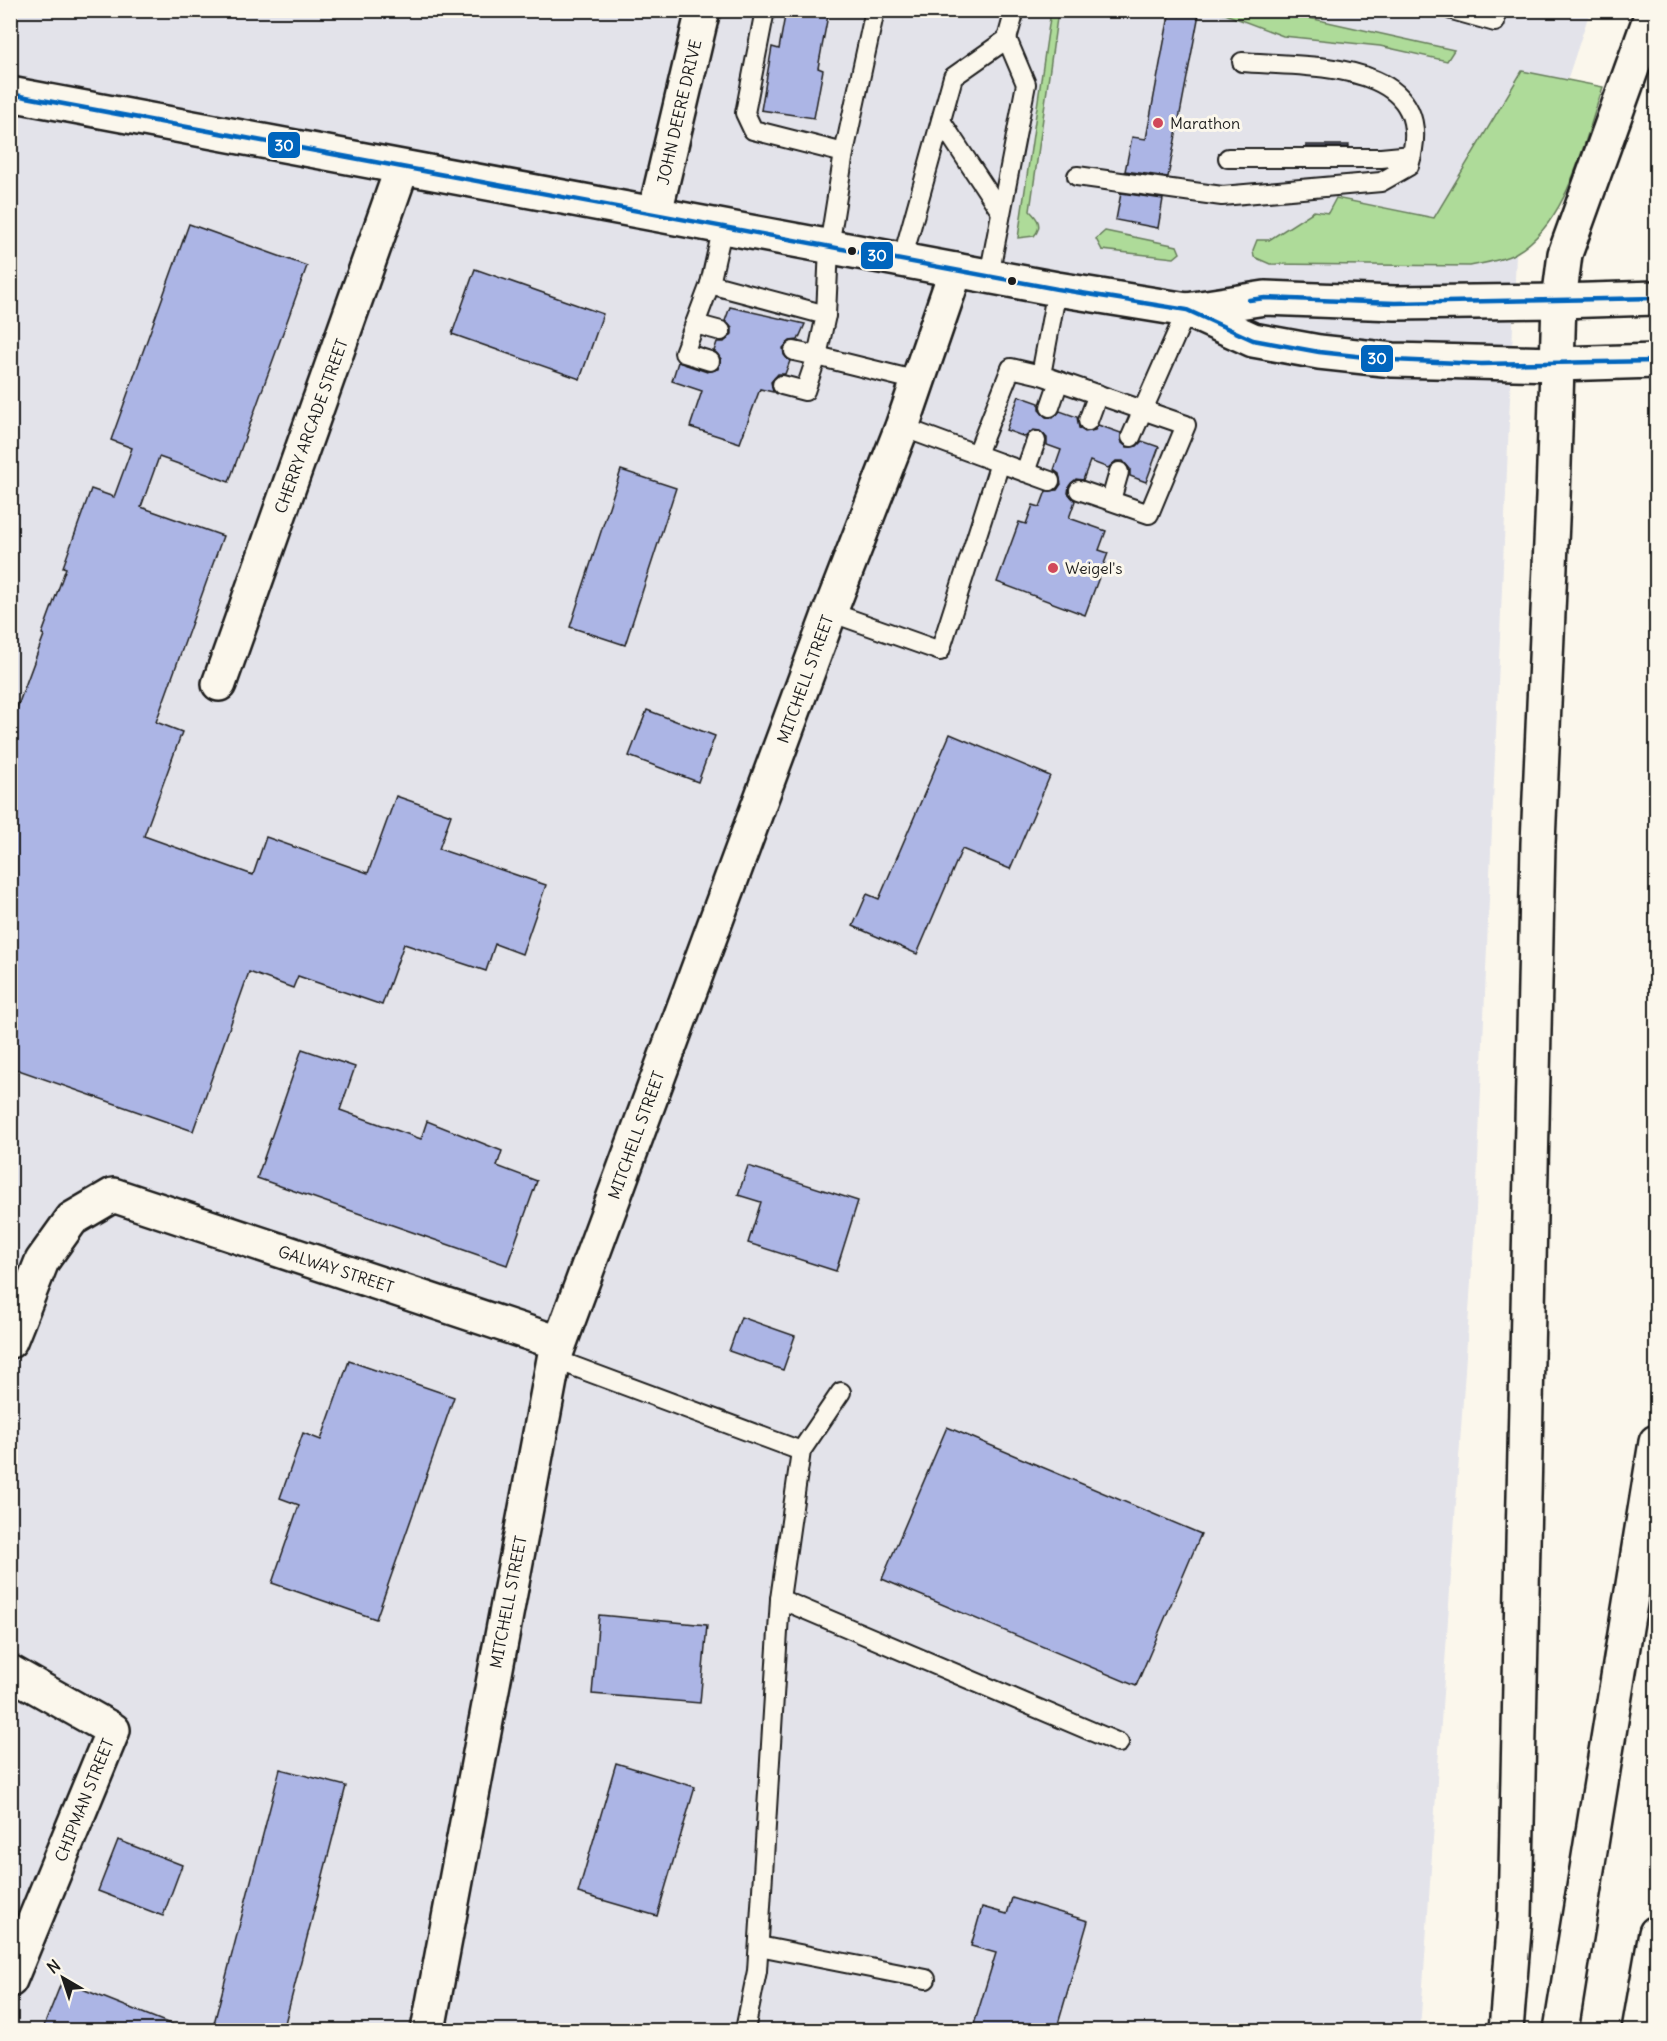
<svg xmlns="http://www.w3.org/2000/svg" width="1667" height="2041" font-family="Delius,sans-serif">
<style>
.built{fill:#e3e3ea}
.green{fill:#aedb99;stroke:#657c5a;stroke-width:1.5}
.building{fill:#acb5e5;stroke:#1c1c1c;stroke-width:1.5}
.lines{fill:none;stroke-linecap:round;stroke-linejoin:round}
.service-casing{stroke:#1c1c1c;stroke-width:22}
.minor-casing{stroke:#1c1c1c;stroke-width:38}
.tertiary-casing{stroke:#1c1c1c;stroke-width:38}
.secondary-casing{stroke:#1c1c1c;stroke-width:38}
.motorway-casing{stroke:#1c1c1c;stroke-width:38}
.service{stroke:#fbf7ec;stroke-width:18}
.minor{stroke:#fbf7ec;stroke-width:33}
.tertiary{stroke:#fbf7ec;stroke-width:33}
.secondary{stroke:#fbf7ec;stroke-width:33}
.motorway{stroke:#fbf7ec;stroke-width:33}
.bus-1-casing{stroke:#fbf7ec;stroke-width:9}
.bus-1{stroke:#0065bd;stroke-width:4.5}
.poi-dot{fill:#d1495b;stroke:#fbf7ec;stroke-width:2}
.bus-dot{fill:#1c1c1c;stroke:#fbf7ec;stroke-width:2}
.labels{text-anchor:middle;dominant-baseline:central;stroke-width:6;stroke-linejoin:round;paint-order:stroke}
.street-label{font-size:16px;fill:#1c1c1c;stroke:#fbf7ec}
.poi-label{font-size:16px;fill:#1c1c1c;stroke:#fbf7ec;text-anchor:start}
.line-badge{stroke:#fbf7ec;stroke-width:2}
.badge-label{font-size:16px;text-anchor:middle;font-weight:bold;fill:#fff}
</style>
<rect width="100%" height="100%" fill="#fbf7ec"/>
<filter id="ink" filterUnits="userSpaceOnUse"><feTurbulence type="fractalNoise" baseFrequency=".0167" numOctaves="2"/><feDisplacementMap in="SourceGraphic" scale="12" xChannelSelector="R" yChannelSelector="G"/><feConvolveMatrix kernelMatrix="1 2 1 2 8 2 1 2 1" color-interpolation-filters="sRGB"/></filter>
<g filter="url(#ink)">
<path class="built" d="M11 11H1590L1517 231 1476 1209 1420 2030H11Z"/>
<g class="green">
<path d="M1051 11H1058L1030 211C1038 219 1043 226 1034 236L1018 238Z"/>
<path d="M1217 11H1278L1454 50 1447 61 1380 46 1283 36Z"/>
<path d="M1522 71 1603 87C1584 141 1568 225 1514 254 1500 261 1484 263 1470 266L1270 264 1254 257 1253 250 1257 240H1269L1314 211 1328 213 1336 198 1434 218Z"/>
<path d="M1105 231 1177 246 1180 253 1174 258 1102 250 1096 239Z"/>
</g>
<g class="building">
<path d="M786 10H829L818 68 823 70 814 118 761 110 772 47 779 49Z"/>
<path d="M1170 10 1199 14 1168 177 1125 171 1132 137 1146 139Z"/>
<rect x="1306" y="145" width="43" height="2"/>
<path d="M1121 193 1163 199 1158 228 1116 220Z"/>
<path d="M189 224 307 266 229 482 159 457 141 507 223 536 156 722 182 732 144 836 253 875 266 837 368 873 396 796 451 815 439 849 546 885 522 954 495 944 486 971 404 944 382 1005 298 976 293 988 249 972 193 1131 10 1067V727L44 635 42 634 66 568 63 567 91 489 114 497 132 448 111 440Z"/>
<path d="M475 269 603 314 580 379 452 334Z"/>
<path d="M730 307 805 324 798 340 790 341 783 348 784 355 790 361 785 374H778L771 382 773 392 760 389 740 443 690 427 702 391 672 381 678 362 707 372 718 369 721 359 714 351 717 342H724L732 334V328L725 321Z"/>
<path d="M1019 396 1039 403V410L1046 417 1053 418 1060 411 1077 417 1079 428 1085 432 1095 430 1098 425 1121 433 1122 443 1127 447 1137 446 1142 441 1159 447 1146 482 1130 476V469L1123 461H1116L1108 468 1090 461 1083 480 1076 479 1069 486 1068 493 1075 501 1069 518 1106 531 1099 550 1108 553 1085 615 997 582 1019 522 1026 524 1033 505 1040 507 1046 491 1057 490 1061 484 1059 474 1054 470 1061 450 1047 445V438L1040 431 1033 430 1025 437 1006 430Z"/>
<path d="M621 470 676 488 625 645 570 627Z"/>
<path d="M647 710 715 736 698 782 629 756Z"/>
<path d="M950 734 1050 776 1010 869 962 849 917 954 853 926 867 894 879 899Z"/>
<path d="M302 1049 355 1067 340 1110 421 1139 427 1121 502 1151 497 1166 537 1181 507 1265 257 1178Z"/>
<path d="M748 1166 858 1201 836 1271 748 1243 761 1202 738 1195Z"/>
<path d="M741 1317 795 1336 783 1370 729 1351Z"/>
<path d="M349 1361 454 1397 376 1619 272 1583 299 1505 280 1498 303 1433 321 1440Z"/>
<path d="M947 1427 1201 1534 1136 1686 882 1579Z"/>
<path d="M599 1615 707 1625 700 1703 592 1694Z"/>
<path d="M616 1763 695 1787 657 1916 578 1893Z"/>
<path d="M280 1769 346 1786 283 2031H212Z"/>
<path d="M118 1840 182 1865 163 1916 98 1891Z"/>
<path d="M1012 1898 1088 1921 1056 2031H972L996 1953 971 1946 982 1907 1007 1914Z"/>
<path d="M62 1981 183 2029V2031H42Z"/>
</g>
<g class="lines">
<g class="service-casing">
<g id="service">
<path d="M765 10 745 113 753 130 844 153"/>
<path d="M1452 10 1495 22"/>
<path d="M1007 39 1015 10"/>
<path d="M941 121 1001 212"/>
<path d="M1228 158H1381L1412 155"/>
<path d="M1077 176 1222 196 1381 182 1409 166C1442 59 1309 67 1242 62"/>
<path d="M723 226 710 284 826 315 817 356 918 381"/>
<path d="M902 260 953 77 1007 39 1026 84 989 276"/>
<path d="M710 284 684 353 710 361"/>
<path d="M1057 289 1041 375 1186 425 1149 514 1079 490"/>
<path d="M826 315 829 247 844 153 875 10"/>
<path d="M695 324 721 331"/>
<path d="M782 385 805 391 817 356 794 351"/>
<path d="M1050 407 1059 381"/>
<path d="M1088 421 1098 394"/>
<path d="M1131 437 1187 310"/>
<path d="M977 454 1011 368 1041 375"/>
<path d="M1000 463 1050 481"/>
<path d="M1025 472 1036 441"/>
<path d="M1111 500 1119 472"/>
<path d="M830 612 940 651 1000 463 902 427"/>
<path d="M554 1359 801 1451"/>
<path d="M780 1599 1119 1743"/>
<path d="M759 1946 926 1979"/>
<path d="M745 2030 757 1971 780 1599 801 1451 841 1392"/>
</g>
</g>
<g class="minor-casing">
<g id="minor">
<path d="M655 213 703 10"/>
<path d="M219 684 402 168"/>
<path d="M10 1341 42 1261 72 1219 113 1195 559 1343"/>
<path d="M10 1672 113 1730 10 1980"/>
<path d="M428 2030 554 1359 830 612 902 427 956 270"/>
</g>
</g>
<g class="tertiary-casing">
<g id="tertiary">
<path d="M10 94 1057 289 1187 310 1253 340 1319 352 1393 360 1557 364"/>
<path d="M1187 310 1265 298 1395 303 1559 301"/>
</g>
</g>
<g class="secondary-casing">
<g id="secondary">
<path d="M1559 301 1656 298"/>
<path d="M1557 364 1656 361"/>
</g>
</g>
<g class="motorway-casing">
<g id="motorway">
<path d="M1506 2030 1515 1917 1538 843 1553 497 1559 301 1565 254 1653 10"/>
<path d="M1561 2030 1656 1442"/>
<path d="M1639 2030 1656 1933"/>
</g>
</g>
<use href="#service" class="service"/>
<use href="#minor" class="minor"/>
<use href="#tertiary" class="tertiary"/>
<use href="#secondary" class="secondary"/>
<use href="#motorway" class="motorway"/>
<g class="bus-1-casing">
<g id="bus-1">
<path d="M10 94 1057 289 1187 310 1253 340 1319 352 1393 360 1481 364 1656 361"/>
<path d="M1249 300 1265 298 1395 303 1656 298"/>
</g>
</g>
<use href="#bus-1" class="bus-1"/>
</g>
</g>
<g class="poi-dot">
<circle cx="1158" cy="123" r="6"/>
<circle cx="1053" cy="568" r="6"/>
</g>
<g class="bus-dot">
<circle cx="852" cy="251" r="5"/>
<circle cx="1012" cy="281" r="5"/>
</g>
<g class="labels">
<g class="street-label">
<text transform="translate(679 112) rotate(-77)">JOHN DEERE DRIVE</text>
<text transform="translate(311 426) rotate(-70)">CHERRY ARCADE STREET</text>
<text transform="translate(805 679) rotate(-70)">MITCHELL STREET</text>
<text transform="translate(636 1135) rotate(-70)">MITCHELL STREET</text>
<text transform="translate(336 1269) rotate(18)">GALWAY STREET</text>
<text transform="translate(508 1602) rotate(-79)">MITCHELL STREET</text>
<text transform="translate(84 1800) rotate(-68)">CHIPMAN STREET</text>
</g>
<g class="poi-label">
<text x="1170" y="123">Marathon</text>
<text x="1065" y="568">Weigel's</text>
</g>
</g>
<g class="line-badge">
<rect x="267" y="131" width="34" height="28" rx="6" fill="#0065bd"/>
<rect x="860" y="241" width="34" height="29" rx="6" fill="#0065bd"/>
<rect x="1360" y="344" width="34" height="29" rx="6" fill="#0065bd"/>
</g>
<g class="badge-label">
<text x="284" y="151">30</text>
<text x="877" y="261">30</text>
<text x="1377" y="364">30</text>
</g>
<rect width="1667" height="2041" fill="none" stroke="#fbf7ec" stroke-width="36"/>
<rect x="18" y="18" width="1631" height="2005" fill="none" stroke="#1c1c1c" stroke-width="2" filter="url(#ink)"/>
<g transform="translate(63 1978) rotate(321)" stroke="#fbf7ec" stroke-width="4.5" paint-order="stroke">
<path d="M0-4.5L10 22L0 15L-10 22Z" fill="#1c1c1c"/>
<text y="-9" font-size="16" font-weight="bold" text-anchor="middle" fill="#1c1c1c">N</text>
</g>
</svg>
